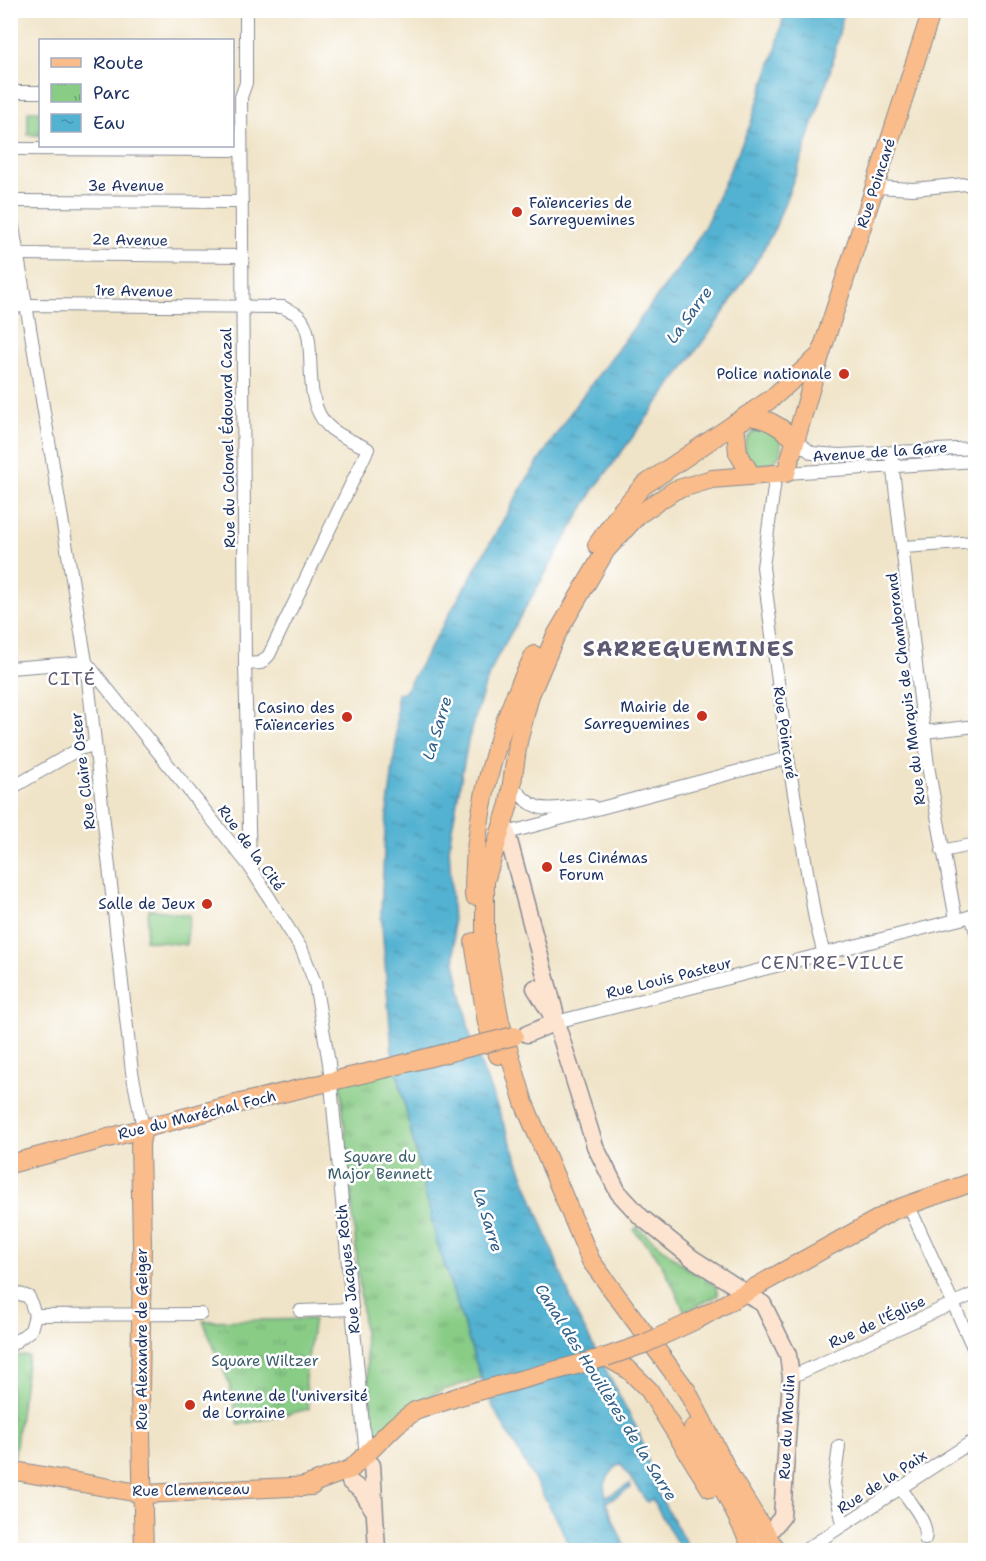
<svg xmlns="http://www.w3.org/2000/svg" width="986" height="1561" font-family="'Shantell Sans',sans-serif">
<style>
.grass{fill:#89cc86;stroke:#527e72;stroke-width:1.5}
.park{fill:url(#park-tufts);stroke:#527e72;stroke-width:1.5}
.water{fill:url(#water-ripples);stroke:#377098;stroke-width:1.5}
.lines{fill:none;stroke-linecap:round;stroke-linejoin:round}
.street-casing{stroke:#868a93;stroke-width:14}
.secondary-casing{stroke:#868a93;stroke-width:19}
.primary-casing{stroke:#868a93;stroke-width:20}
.street{stroke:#fff;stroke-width:12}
.secondary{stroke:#fde4d0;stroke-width:16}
.primary{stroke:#f9bc8a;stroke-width:18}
.primary-bridge-casing{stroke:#868a93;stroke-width:20;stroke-linecap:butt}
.primary-bridge{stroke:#f9bc8a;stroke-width:18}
.poi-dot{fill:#c8321e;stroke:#fff;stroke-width:2}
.labels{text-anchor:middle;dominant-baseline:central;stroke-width:5;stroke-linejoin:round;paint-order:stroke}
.street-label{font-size:15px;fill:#1b2f5e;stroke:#fff}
.poi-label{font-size:15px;fill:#1b2f5e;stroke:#fff;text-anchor:end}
.park-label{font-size:15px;fill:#3c5e6a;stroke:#fff}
.water-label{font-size:16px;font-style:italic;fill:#2f5d86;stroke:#fff}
.quarter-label{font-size:18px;letter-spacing:1.5px;fill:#5d5a71;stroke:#fff}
.district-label{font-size:21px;font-weight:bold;letter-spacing:1.5px;fill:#5d5a71;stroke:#fff}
</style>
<defs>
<pattern id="park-tufts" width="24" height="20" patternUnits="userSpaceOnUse" patternTransform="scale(1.5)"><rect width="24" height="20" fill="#89cc86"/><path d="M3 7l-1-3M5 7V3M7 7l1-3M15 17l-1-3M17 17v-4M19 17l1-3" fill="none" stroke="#6fa671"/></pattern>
<pattern id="water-ripples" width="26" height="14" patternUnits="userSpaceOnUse" patternTransform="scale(1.5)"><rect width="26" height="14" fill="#53b2d1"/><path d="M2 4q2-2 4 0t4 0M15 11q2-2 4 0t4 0" fill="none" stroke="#4491ad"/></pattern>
</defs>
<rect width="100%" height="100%" fill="#fff"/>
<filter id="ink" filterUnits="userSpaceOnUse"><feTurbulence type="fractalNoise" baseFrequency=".0167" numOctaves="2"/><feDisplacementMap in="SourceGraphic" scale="12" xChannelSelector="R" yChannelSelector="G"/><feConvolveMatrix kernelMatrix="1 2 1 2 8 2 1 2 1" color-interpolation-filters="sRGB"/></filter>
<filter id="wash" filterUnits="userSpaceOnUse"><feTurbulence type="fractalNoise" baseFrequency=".008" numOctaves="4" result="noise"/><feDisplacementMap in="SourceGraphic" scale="24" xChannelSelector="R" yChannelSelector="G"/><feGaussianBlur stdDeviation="1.35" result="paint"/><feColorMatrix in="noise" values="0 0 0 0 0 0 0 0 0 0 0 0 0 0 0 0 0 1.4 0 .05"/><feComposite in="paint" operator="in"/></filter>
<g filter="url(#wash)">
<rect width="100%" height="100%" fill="#f0e4c8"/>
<g class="grass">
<rect x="28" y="111" width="12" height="24"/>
<circle cx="763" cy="447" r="18"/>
<path d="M149 909 190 915 186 945 145 940Z"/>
</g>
<g class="park">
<path d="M395 1063 436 1239 481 1378C430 1394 412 1398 374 1439L340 1079Z"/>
<path d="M637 1227 688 1269 711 1282 716 1287 718 1295 685 1312C676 1293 668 1273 656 1255 650 1246 641 1240 634 1230Z"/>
<path d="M314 1319 305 1377 309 1409 239 1425 229 1383 203 1321Z"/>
<path d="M10 1355 28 1356 14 1460 10 1459Z"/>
</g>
<path class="water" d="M785 11H844L830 72 804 152 775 228 758 259 720 318 593 491 497 657 485 685 468 741 449 845 455 962 471 1039 577 1315 639 1433 659 1495 690 1550H681L652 1499 647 1502 620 1463C610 1473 601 1483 606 1497L630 1484 631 1488 606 1502 626 1550H571L559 1523 494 1409 481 1378 436 1239 392 1051 381 913 385 830 396 743 397 694 404 693 525 482 575 406 687 257 705 226 750 125 776 49Z"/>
</g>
<g filter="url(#ink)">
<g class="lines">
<g class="street-casing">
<g id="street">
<path d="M246 10V83L241 97 245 664 250 867"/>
<path d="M10 92H40"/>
<path d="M10 149 241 150"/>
<path d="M876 187 913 189 976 183"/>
<path d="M10 201 242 202"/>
<path d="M10 209 86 662 132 1072 143 1128"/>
<path d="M17 254 242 256"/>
<path d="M10 308 26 305 283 307C287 310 295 312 299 316 321 338 298 396 328 426 338 436 355 442 368 449L269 655 261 663 245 664"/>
<path d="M795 440 812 453 839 455 976 448"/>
<path d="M891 453 928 766 956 920"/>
<path d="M776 473 763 567 788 758 815 919 824 955"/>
<path d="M786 473 976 461"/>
<path d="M904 547 976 542"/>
<path d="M86 662 250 867 302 950 315 983 329 1063 366 1457"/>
<path d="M10 668 86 662"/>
<path d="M924 732 976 726"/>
<path d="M512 785C540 822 552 804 592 806"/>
<path d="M10 789 79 749 95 745"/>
<path d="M507 833 788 758"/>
<path d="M942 851 976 844"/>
<path d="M971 916 976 932"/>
<path d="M10 958V961"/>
<path d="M556 1022 976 915"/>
<path d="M908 1204 976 1354"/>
<path d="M10 1291 29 1297 35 1315"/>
<path d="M300 1311 352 1309"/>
<path d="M35 1315 201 1314"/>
<path d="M10 1346 31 1330 35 1315"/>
<path d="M791 1377 976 1293"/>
<path d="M839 1446 834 1484 843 1524"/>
<path d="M900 1487C908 1500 930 1523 925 1539"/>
<path d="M805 1550 976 1439"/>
</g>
</g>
<g class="secondary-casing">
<g id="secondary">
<path d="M504 822 555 1012"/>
<path d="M535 988 556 1022 595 1146 618 1192 641 1217 692 1258 763 1304 788 1355 791 1377 782 1517 767 1535 756 1536"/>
<path d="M527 1034 556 1022"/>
<path d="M372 1465 377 1550"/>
<path d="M350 1482 362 1491 372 1508"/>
</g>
</g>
<g class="primary-casing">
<g id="primary">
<path d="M743 420 746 416C766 417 780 426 795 440"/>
<path d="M735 423 738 453 751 475"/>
<path d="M597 545 621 511 643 486 771 399 818 357"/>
<path d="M474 896C474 812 496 730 534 655"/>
<path d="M474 942 487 1023 498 1055"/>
<path d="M143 1128 140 1145 142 1245 140 1394 144 1550"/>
<path d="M10 1164 236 1104 383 1069"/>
<path d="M698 1319 894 1210 976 1181"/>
<path d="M693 1428 752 1547"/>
<path d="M10 1470 144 1494 312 1486"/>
<path d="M302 1487 351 1469 396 1425 415 1411 460 1396 606 1357 629 1370 649 1390 710 1488"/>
<path d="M776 1550 732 1479 687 1391 591 1261 524 1103 500 1021 485 941V881L509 804 518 742 530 695 555 637 606 550 638 515 675 490 712 479 786 473 820 356 932 10"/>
</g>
</g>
<use href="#street" class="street"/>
<use href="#secondary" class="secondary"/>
<use href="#primary" class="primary"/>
<g class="primary-bridge-casing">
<g id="primary-bridge">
<path d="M383 1069 514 1036"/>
<path d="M606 1357 644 1344 698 1319"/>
</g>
</g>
<use href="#primary-bridge" class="primary-bridge"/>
</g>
</g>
<g class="poi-dot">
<circle cx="517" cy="212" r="6"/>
<circle cx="844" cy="374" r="6"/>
<circle cx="702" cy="716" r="6"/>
<circle cx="347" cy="717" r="6"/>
<circle cx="547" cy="867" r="6"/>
<circle cx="207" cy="904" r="6"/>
<circle cx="190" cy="1405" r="6"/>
</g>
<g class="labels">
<g class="street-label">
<text transform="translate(876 183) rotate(-72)">Rue Poincaré</text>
<text x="126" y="186">3e Avenue</text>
<text transform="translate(130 240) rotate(1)">2e Avenue</text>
<text transform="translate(134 291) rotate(1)">1re Avenue</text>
<text transform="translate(228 438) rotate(-91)">Rue du Colonel Édouard Cazal</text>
<text transform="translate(880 452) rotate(-4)">Avenue de la Gare</text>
<text transform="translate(906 689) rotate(-97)">Rue du Marquis de Chamborand</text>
<text transform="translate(785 733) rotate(82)">Rue Poincaré</text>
<text transform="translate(83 771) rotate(-97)">Rue Claire Oster</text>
<text transform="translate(251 848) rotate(54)">Rue de la Cité</text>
<text transform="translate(669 978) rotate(-14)">Rue Louis Pasteur</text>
<text transform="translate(197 1115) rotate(-14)">Rue du Maréchal Foch</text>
<text transform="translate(348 1269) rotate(-96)">Rue Jacques Roth</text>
<text transform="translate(877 1322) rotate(-25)">Rue de l'Église</text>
<text transform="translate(142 1339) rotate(-90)">Rue Alexandre de Geiger</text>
<text transform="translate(787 1427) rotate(-87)">Rue du Moulin</text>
<text transform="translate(882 1482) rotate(-33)">Rue de la Paix</text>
<text transform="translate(191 1490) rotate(-1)">Rue Clemenceau</text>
</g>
<g class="poi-label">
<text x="529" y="203" text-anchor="start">Faïenceries de<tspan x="529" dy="17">Sarreguemines</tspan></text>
<text x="832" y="374">Police nationale</text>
<text x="690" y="707">Mairie de<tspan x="690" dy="17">Sarreguemines</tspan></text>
<text x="335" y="708">Casino des<tspan x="335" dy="17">Faïenceries</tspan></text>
<text x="559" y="858" text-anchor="start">Les Cinémas<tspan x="559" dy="17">Forum</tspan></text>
<text x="195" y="904">Salle de Jeux</text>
<text x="202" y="1396" text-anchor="start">Antenne de l'université<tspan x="202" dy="17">de Lorraine</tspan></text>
</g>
<g class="park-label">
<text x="380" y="1157">Square du<tspan x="380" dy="17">Major Bennett</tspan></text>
<text x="265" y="1361">Square Wiltzer</text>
</g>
<g class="water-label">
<text transform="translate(689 315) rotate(-54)">La Sarre</text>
<text transform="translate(437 728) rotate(-73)">La Sarre</text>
<text transform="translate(488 1220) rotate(73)">La Sarre</text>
<text transform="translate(606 1392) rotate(58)">Canal des Houillères de la Sarre</text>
</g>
<g class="quarter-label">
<text x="72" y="679">CITÉ</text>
<text x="833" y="963">CENTRE-VILLE</text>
</g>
<g class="district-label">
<text x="689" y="649">SARREGUEMINES</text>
</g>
</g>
<rect width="986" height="1561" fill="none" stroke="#fff" stroke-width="36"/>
<rect x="39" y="39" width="195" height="108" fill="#ffffff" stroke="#a4acbf" stroke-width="1.5"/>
<rect x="51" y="58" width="30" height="9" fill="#f9bc8a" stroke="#a4acbf" stroke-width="1.5"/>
<text x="93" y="69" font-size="18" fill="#1b2f5e">Route</text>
<rect x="51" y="84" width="30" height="18" fill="url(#park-tufts)" stroke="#a4acbf" stroke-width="1.5"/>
<text x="93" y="99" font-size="18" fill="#1b2f5e">Parc</text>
<rect x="51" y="114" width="30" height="18" fill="url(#water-ripples)" stroke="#a4acbf" stroke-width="1.5"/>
<text x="93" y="129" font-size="18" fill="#1b2f5e">Eau</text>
</svg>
